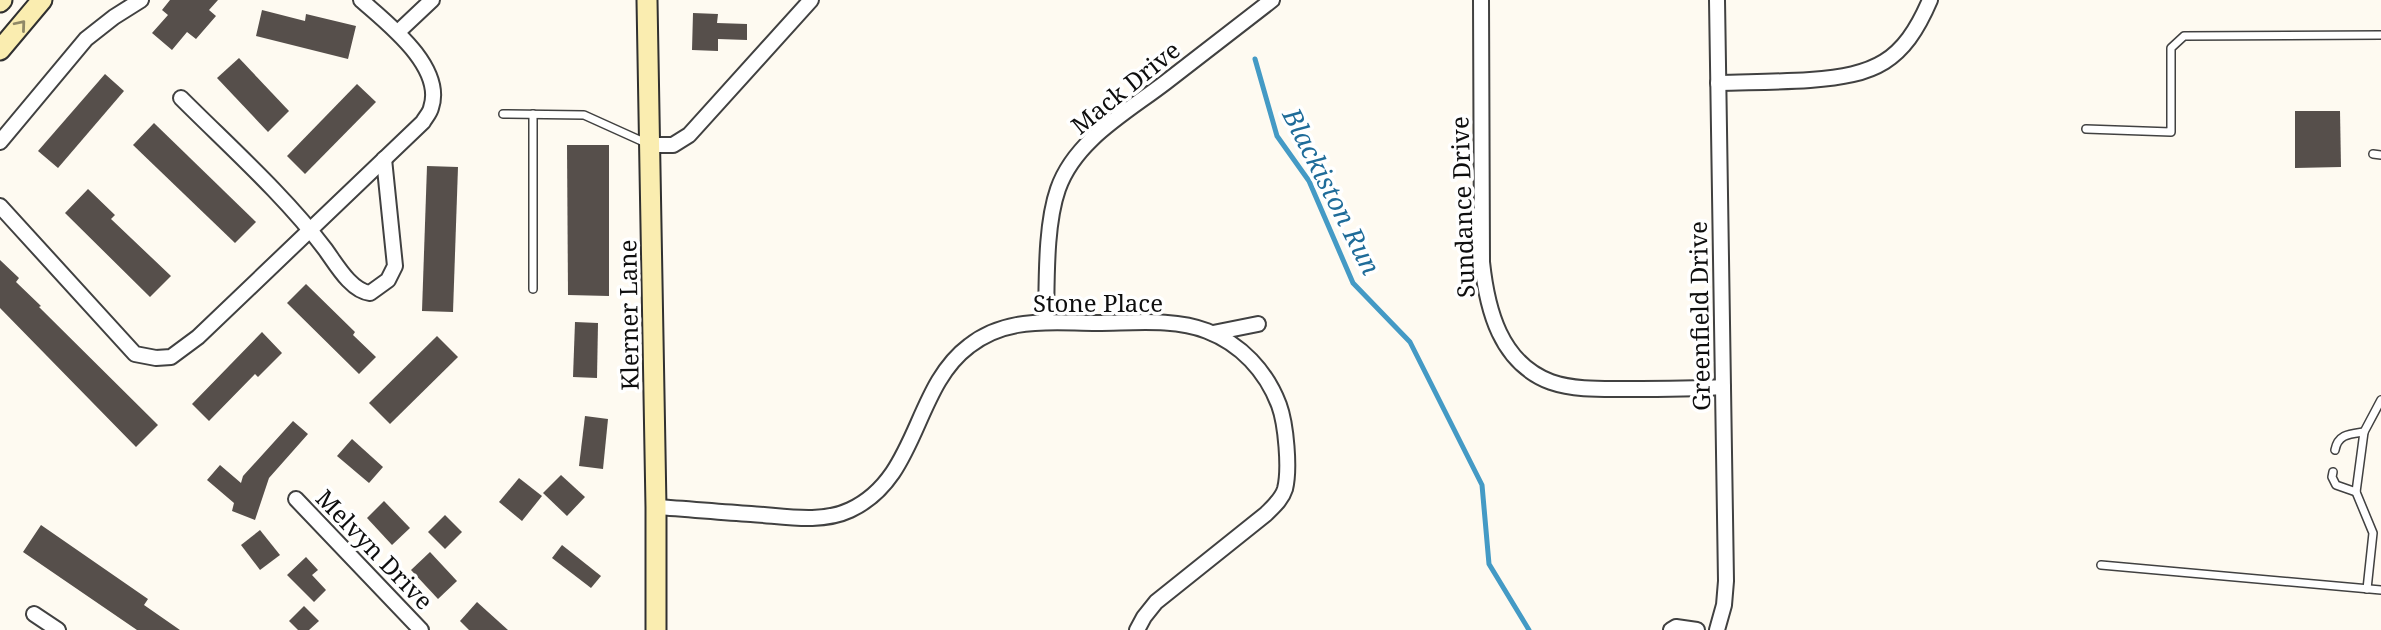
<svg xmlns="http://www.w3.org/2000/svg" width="2381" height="630" font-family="'Noto Serif',serif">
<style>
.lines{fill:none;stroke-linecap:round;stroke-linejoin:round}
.stream{stroke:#449ac5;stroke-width:5}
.building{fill:#564f4b}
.lane-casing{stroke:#414141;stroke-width:10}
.street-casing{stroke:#414141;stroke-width:18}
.secondary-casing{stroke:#303030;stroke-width:23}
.lane{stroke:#fff;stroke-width:7}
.street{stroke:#fff;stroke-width:14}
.secondary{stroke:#faedb0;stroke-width:19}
.oneway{stroke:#908967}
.labels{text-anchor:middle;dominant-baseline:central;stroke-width:7;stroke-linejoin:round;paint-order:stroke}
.street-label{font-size:24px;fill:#0e0e0e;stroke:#fff}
.water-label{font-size:26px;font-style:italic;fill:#1f6c99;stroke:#fff}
</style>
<rect width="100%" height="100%" fill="#fefaf1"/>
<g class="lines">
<path class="stream" d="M1255 59 1277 136 1309 181 1353 283 1410 342 1482 485 1489 564 1529 630"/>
</g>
<g class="building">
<path d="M170 0H218L209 10 216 16 196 39 187 32 172 50 152 33 168 15 162 10Z"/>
<path d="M262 10 305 21 306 14 356 26 348 59 256 36Z"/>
<path d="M693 13 718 14 717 23 747 24V40L718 39V51L692 50Z"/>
<path d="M239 58 289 111 268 132 217 78Z"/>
<path d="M105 74 124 91 58 168 38 151Z"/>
<path d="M357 84 376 102 305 174 287 156Z"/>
<path d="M2295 111H2340L2341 167 2295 168Z"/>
<path d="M154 123 256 222 235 243 133 145Z"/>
<path d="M567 145H609V296L568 295Z"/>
<path d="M427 166 458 167 453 312 422 311Z"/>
<path d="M88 189 115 215 111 219 171 276 150 297 65 213Z"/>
<path d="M0 260 19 278 16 282 41 306 39 307 158 425 136 447 0 308Z"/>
<path d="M306 284 355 332 353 335 376 357 359 374 287 303Z"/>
<path d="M575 322 598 323 597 378 573 377Z"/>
<path d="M262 332 282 353 258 377 255 374 209 421 192 404Z"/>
<path d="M437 336 458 357 390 424 369 403Z"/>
<path d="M585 416 608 419 603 469 579 466Z"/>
<path d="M293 421 308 434 269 478 255 520 232 511 234 503 207 480 220 465 241 483 243 476Z"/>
<path d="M352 439 383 467 369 483 337 456Z"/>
<path d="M561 475 585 497 567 516 543 493Z"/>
<path d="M519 478 542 496 522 521 499 502Z"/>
<path d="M384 501 410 528 392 545 367 518Z"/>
<path d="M445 515 462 532 445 549 428 532Z"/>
<path d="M41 525 148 599 144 605 180 630H137L23 552Z"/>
<path d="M260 530 280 555 260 570 241 545Z"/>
<path d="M562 545 601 576 591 588 552 558Z"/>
<path d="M430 552 457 581 438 599 411 570Z"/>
<path d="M306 557 318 570 312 575 326 590 314 602 287 575Z"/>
<path d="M477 602 508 630H469L460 621Z"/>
<path d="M304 606 319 621 309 630H298L289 621Z"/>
</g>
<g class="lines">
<g class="lane-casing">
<g id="lane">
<path d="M503 114 584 115 646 143"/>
<path d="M533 114V289"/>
<path d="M2086 129 2171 132V48L2184 36 2381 35"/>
<path d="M2373 154 2381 155"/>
<path d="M2335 450C2338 434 2350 434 2364 432"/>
<path d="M2333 472 2332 477 2336 485 2356 492"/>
<path d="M2101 565 2381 590"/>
<path d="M2367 589 2373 533 2356 492 2364 432 2381 400"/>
</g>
</g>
<g class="street-casing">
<g id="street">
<path d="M1481 0 1482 262C1487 309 1500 363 1551 382 1574 390 1601 389 1626 389 1658 389 1691 389 1723 387"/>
<path d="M1717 0 1726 581 1724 605 1717 630"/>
<path d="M398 32 432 0"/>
<path d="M1718 83C1749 82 1779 82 1810 80 1875 75 1903 63 1930 0"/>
<path d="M181 98C229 146 285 196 325 249 336 264 351 291 370 293L388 280 395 266 384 159"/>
<path d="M0 142 86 39 114 17 141 0"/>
<path d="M650 145H673L689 135 811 0"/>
<path d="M0 206 135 354 156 358 171 357 198 337 423 122C425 118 430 113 431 108 445 67 387 23 361 0"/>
<path d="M1046 322C1047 283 1045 226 1058 189 1075 140 1127 112 1166 82 1202 54 1237 27 1272 0"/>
<path d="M1213 333 1258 324"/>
<path d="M296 499 421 630"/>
<path d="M656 507C688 509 719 512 751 514 784 516 820 524 850 510 919 478 913 388 969 346 983 335 1000 328 1017 325 1044 320 1070 323 1097 323 1132 323 1174 318 1207 331 1241 344 1266 371 1279 405 1286 424 1290 469 1285 489 1282 499 1274 506 1266 514L1156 602 1144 617 1137 630"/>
<path d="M34 614 58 630"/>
<path d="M1671 630 1676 627 1697 630"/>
</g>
</g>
<g class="secondary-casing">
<g id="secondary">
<path d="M647 0 656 507V630"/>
<path d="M0 2 2 0"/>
<path d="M0 50 42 0"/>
</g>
</g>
<use href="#lane" class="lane"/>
<use href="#street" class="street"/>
<use href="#secondary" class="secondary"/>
</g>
<defs><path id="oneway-chevron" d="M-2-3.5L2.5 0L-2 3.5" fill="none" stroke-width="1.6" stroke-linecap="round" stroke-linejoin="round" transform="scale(1.75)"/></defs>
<use class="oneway" href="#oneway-chevron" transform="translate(21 25) rotate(-50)"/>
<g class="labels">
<g class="street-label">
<text transform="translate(1125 87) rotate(-39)">Mack Drive</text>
<text transform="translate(1462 207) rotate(-92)">Sundance Drive</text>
<text x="1098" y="302">Stone Place</text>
<text transform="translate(628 315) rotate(-91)">Klerner Lane</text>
<text transform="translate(1699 316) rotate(-91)">Greenfield Drive</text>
<text transform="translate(375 549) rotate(46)">Melvyn Drive</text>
</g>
<g class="water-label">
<text transform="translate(1332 191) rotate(63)">Blackiston Run</text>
</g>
</g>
</svg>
